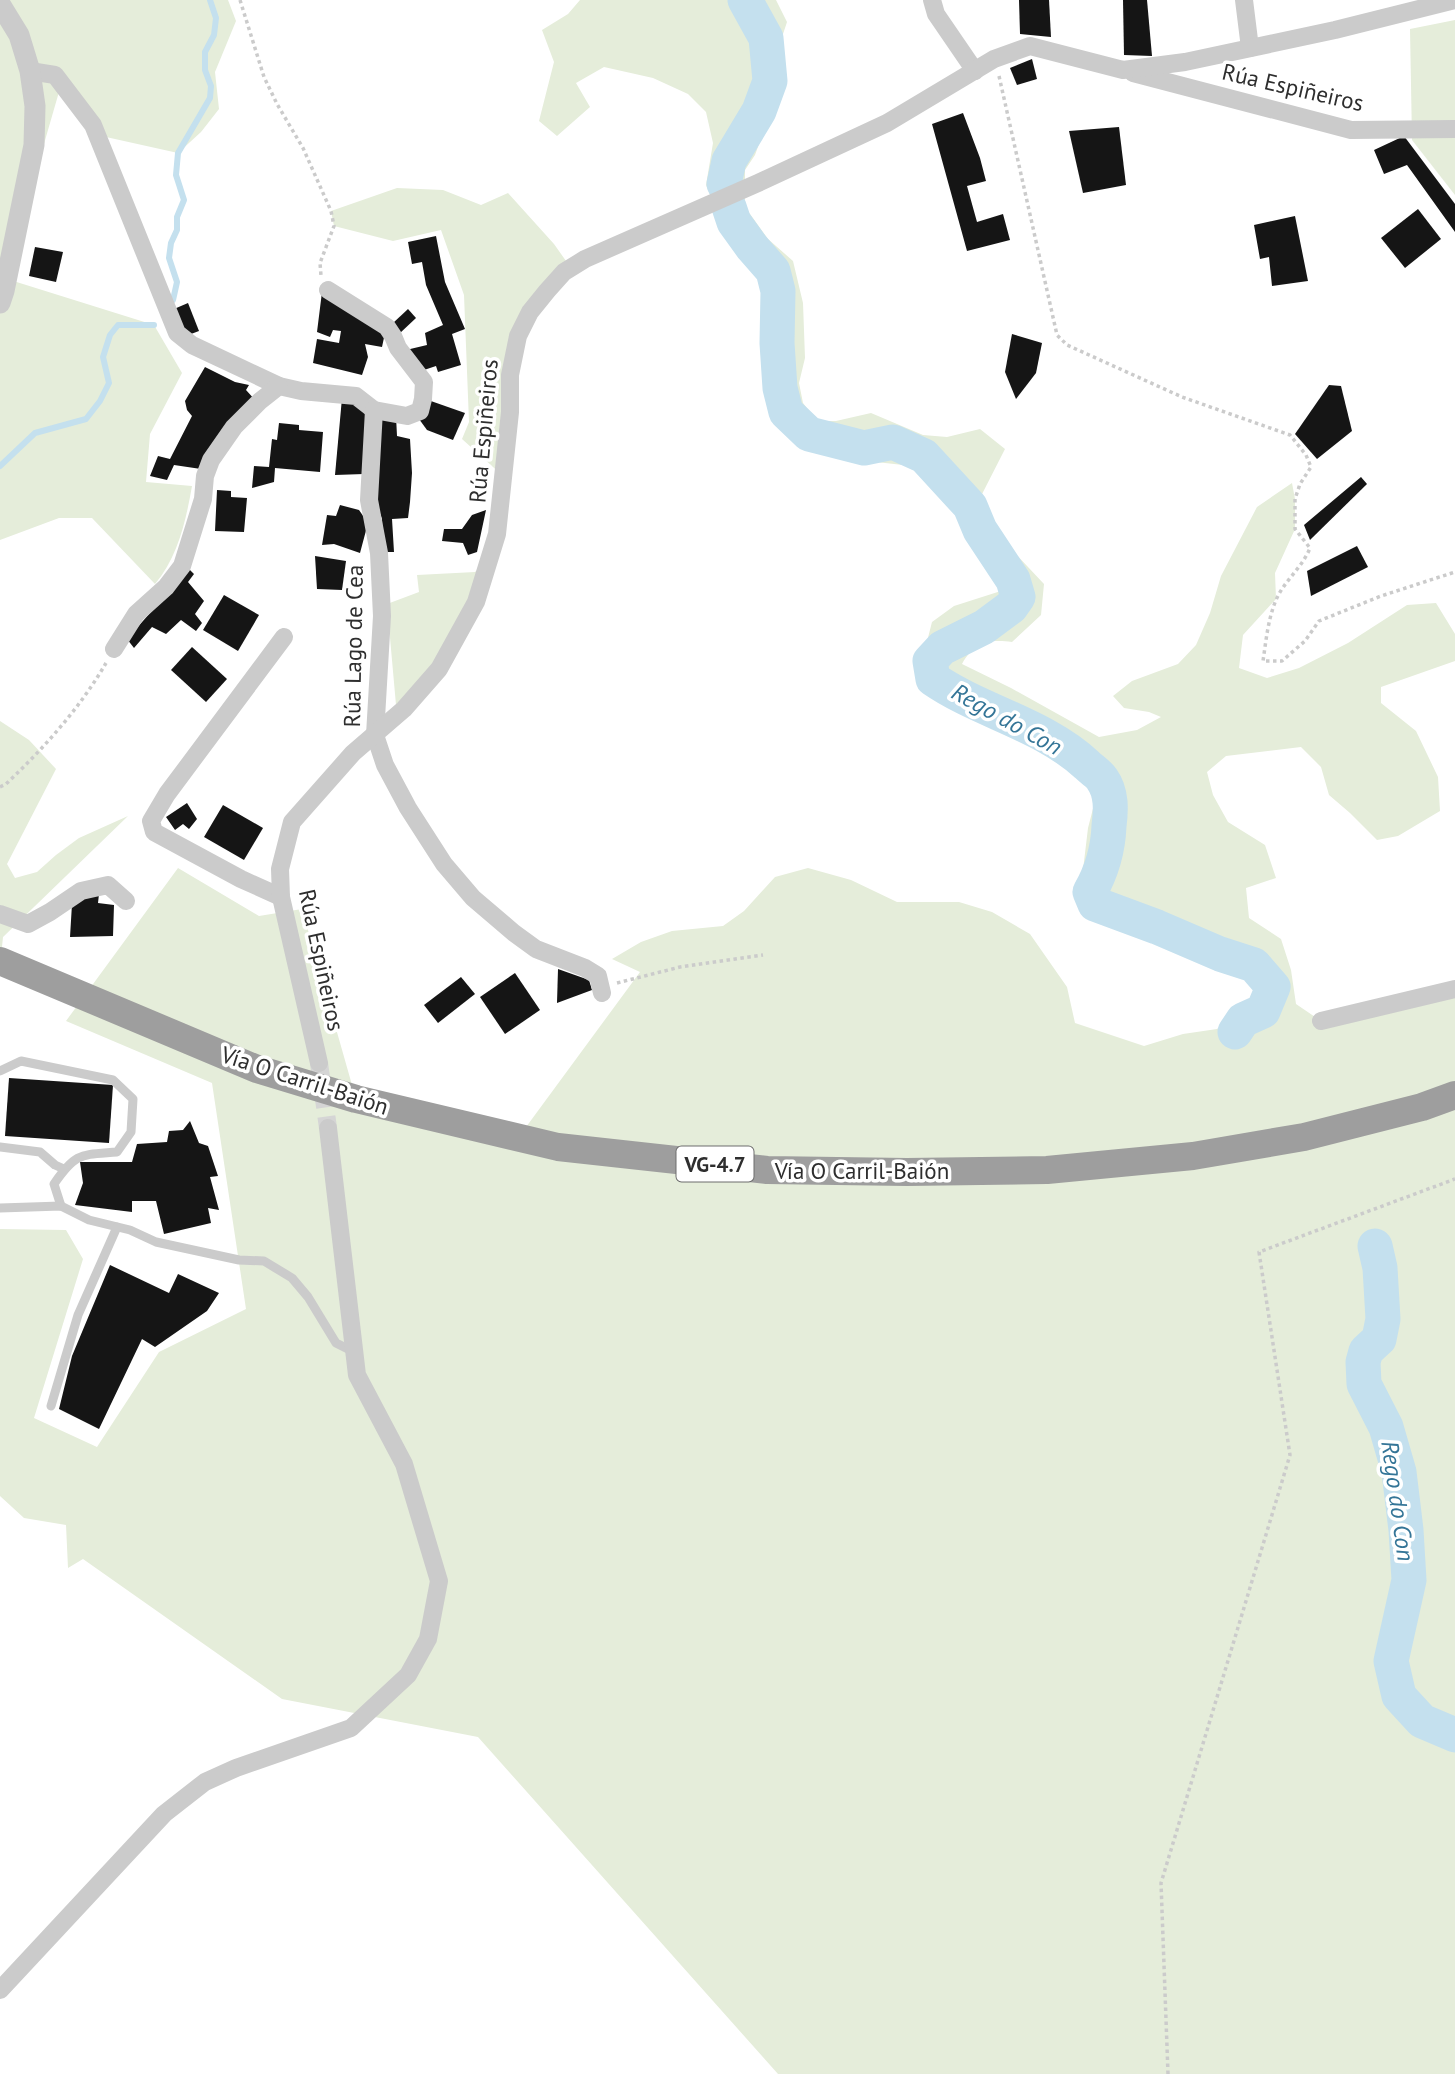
<svg xmlns="http://www.w3.org/2000/svg" width="1455" height="2074" font-family="'PT Sans',sans-serif">
<style>
.green{fill:#e5edda}
.lines{fill:none;stroke-linecap:round;stroke-linejoin:round}
.stream{stroke:#c4e0ee;stroke-width:6}
.river{stroke:#c4e0ee;stroke-width:35}
.building{fill:#151515}
.minor-tunnel{stroke:#d5d5d5;stroke-width:18;stroke-dasharray:18 9;stroke-linecap:butt}
.path{stroke:#cbcbcb;stroke-width:3.5;stroke-dasharray:3.5 3.5;stroke-linecap:butt}
.service{stroke:#cbcbcb;stroke-width:9}
.minor{stroke:#cbcbcb;stroke-width:18}
.tertiary{stroke:#cbcbcb;stroke-width:21}
.trunk{stroke:#9e9e9e;stroke-width:28}
.labels{text-anchor:middle;dominant-baseline:central;stroke-width:7;stroke-linejoin:round;paint-order:stroke}
.shield{fill:#fff;stroke:#6d6d6d;stroke-width:2}
.shield-label{font-size:21px;font-weight:bold;fill:#2e2e2e}
.street-label{font-size:23px;fill:#2e2e2e;stroke:#fff}
.water-label{font-size:24px;font-style:italic;fill:#347597;stroke:#fff}
</style>
<rect width="100%" height="100%" fill="#fff"/>
<g class="green">
<path d="M0 0H228L236 21 215 72 219 109 201 132 178 153 97 135 61 85 0 296Z"/>
<path d="M580 0H776L787 22 776 55 779 89 755 155 745 170V207L768 239 793 261 803 303 805 358 799 383 803 403 817 421H836L871 413 923 435 947 437 980 429 1005 449 979 500 998 535 1044 584 1041 615 1012 642C987 639 974 643 962 664L1011 688 1099 737 1137 730 1161 717 1149 712 1124 708 1113 696 1132 681 1178 664 1196 645 1210 613 1221 576 1257 507 1292 483 1295 499V529L1275 573 1276 599 1243 635 1239 668 1267 678 1299 668 1348 643 1407 605 1436 603 1455 634V661L1381 687V703L1416 731 1438 777 1440 811 1398 836 1377 840 1350 813 1329 795 1321 767 1301 747 1226 756 1207 772 1213 795 1228 822 1265 845 1276 878 1246 888 1249 918 1281 939 1291 970 1296 1004 1321 1021 1455 989V2074H778L478 1737 282 1699 83 1559 68 1568 66 1525 24 1518 0 1496V1229L66 1230 83 1259 34 1418 97 1447 159 1352 246 1309 212 1083 66 1021 178 868 259 916 302 909 356 1099 518 1138 640 972 612 959 641 942 672 931 723 926 744 911 775 877 808 868 851 880 897 902H959L992 912 1030 934 1067 987 1075 1023 1144 1046 1183 1034 1217 1029 1246 1009 1260 992 1244 974 1093 913 1080 895 1088 828 1096 797 1079 779 1046 752 935 699 918 677 932 622 954 606 1004 590 959 516 934 480 903 465 858 460 824 451 803 441 773 405 769 286 724 228 706 185 713 143 706 112 688 94 653 78 604 67 576 83 590 107 557 136 539 121 554 62 542 30 568 14Z"/>
<path d="M1455 20V195L1412 140 1410 29Z"/>
<path d="M397 188 443 190 481 205 508 193 554 244 571 268 518 336 503 476 462 439 469 422 464 295 441 230 393 241 334 226 331 211Z"/>
<path d="M7 279 154 325 182 373 150 434 146 482 192 486C186 520 178 557 155 584L92 518H59L0 540V300Z"/>
<path d="M489 560 439 669 396 705 387 604 419 592 417 575 475 572Z"/>
<path d="M0 721 29 740 56 769 7 864 15 878 37 872 56 855 79 838 128 816 3 937 0 966Z"/>
</g>
<g class="lines">
<g class="stream">
<path d="M173 300 177 282 169 258 171 243 177 230V217L184 200 176 175 178 153 210 98 211 86 205 70V52L214 35 216 18 210 0"/>
<path d="M0 466 35 433 86 419 100 401 109 383 103 357 110 335 118 325H154"/>
</g>
<g class="river">
<path d="M724 184 729 161 759 111 770 81 766 38 745 0"/>
<path d="M729 207 734 222 752 247 773 271 778 291 777 343 780 388 786 412 809 434 864 448 893 442 924 456 970 506 980 530 1013 580 1018 597 1011 607 984 627 942 648 930 661 933 679C981 712 1043 724 1087 765 1091 769 1099 774 1102 779 1112 793 1111 810 1109 826 1108 850 1102 871 1090 892L1095 904 1157 927 1220 954 1254 965 1273 987 1263 1011 1243 1020 1235 1032"/>
<path d="M1375 1246 1380 1268 1383 1319 1379 1339 1366 1351 1363 1362 1364 1384 1386 1427 1399 1472 1406 1530 1409 1580 1391 1661 1399 1696 1422 1721 1455 1735"/>
</g>
</g>
<g class="building">
<path d="M1019 0H1049L1051 37 1020 34Z"/>
<path d="M1123 0H1147L1152 56 1124 55Z"/>
<path d="M1032 59 1037 79 1017 85 1010 68Z"/>
<path d="M963 113 980 158 986 181 967 186 977 222 1003 214 1010 240 967 251 932 124Z"/>
<path d="M1119 127 1126 185 1083 193 1069 131Z"/>
<path d="M1404 136 1455 204V232L1407 165 1384 174 1374 150Z"/>
<path d="M1418 209 1441 239 1405 268 1381 238Z"/>
<path d="M1295 216 1308 281 1272 286 1269 257 1260 259 1254 225Z"/>
<path d="M436 236 445 282 465 329 452 334 461 365 438 372 436 366 424 370 406 350 427 345 425 333 443 325 426 285 422 262 412 264 408 242Z"/>
<path d="M35 247 63 252 56 282 29 276Z"/>
<path d="M322 292 385 333 382 347 365 344 368 357 362 375 313 363 317 339 339 343 341 331 333 330 330 337 317 332Z"/>
<path d="M188 303 199 331 191 334 178 324 174 309Z"/>
<path d="M408 309 416 318 399 334 392 324Z"/>
<path d="M1012 334 1042 343 1036 373 1016 399 1005 372Z"/>
<path d="M205 367 235 382 249 385 246 390 256 401 201 469 174 465 167 480 150 476 158 456 170 459 192 416 187 410 185 401Z"/>
<path d="M1329 385 1341 386 1352 431 1317 459 1295 434Z"/>
<path d="M342 398 356 401 369 415 364 474 335 475Z"/>
<path d="M428 400 465 413 453 440 427 430 419 419Z"/>
<path d="M378 415 396 416 397 436 410 439 412 473 410 502 408 518 392 519 394 552H383L382 519 374 497Z"/>
<path d="M279 423 299 425V430L323 432 320 472 275 468 274 482 252 488 254 466 269 467 272 439 277 440Z"/>
<path d="M1361 477 1367 484 1310 540 1304 525Z"/>
<path d="M217 490 231 491V497L247 498 244 532 215 531Z"/>
<path d="M340 505 359 510 368 523 360 553 334 544 322 545 327 515 336 516Z"/>
<path d="M486 510 477 552 468 555 463 543 442 541 444 529H462L472 515Z"/>
<path d="M1357 546 1368 567 1311 596 1307 571Z"/>
<path d="M315 556 346 561 342 590 317 589Z"/>
<path d="M189 569 194 574 188 582 204 601 195 614 202 623 196 631 181 620 166 634 152 627 134 648 127 639Z"/>
<path d="M224 595 259 615 238 651 203 630Z"/>
<path d="M192 647 227 679 206 702 171 670Z"/>
<path d="M187 803 197 819 189 829 183 824 175 830 166 817Z"/>
<path d="M223 805 263 828 244 860 204 837Z"/>
<path d="M86 894H99L98 903 114 905 113 936 70 937 72 904Z"/>
<path d="M558 969 589 980 592 990 557 1003Z"/>
<path d="M515 973 540 1010 505 1034 480 997Z"/>
<path d="M461 977 475 994 438 1023 424 1005Z"/>
<path d="M9 1078 113 1085 109 1143 5 1136Z"/>
<path d="M190 1121 199 1143 208 1146 218 1176 210 1177 219 1210 208 1208 211 1223 164 1234 156 1201H132V1212L75 1205 83 1183 80 1162H132L137 1144 167 1142 169 1131 183 1130Z"/>
<path d="M110 1265 169 1293 178 1274 219 1293 207 1311 155 1347 142 1339 99 1429 59 1409 72 1356Z"/>
</g>
<g class="lines">
<path class="minor-tunnel" d="M319 1063 328 1128"/>
<g class="path">
<path d="M240 0 264 77 277 104 303 148 331 211 334 226 320 263 321 276"/>
<path d="M999 76 1057 335 1067 345 1182 397 1290 435 1306 455 1311 467 1300 484 1295 499V529L1310 548C1302 568 1284 581 1276 600 1268 619 1266 641 1263 661H1282L1305 641 1319 621 1381 596 1455 572"/>
<path d="M0 787 6 784C44 748 80 708 106 663"/>
<path d="M617 983 680 967 763 955"/>
<path d="M1168 2074 1161 1883 1290 1455 1259 1252 1455 1179"/>
</g>
<g class="service">
<path d="M0 1071 21 1061 113 1080 133 1099 131 1132 117 1152C81 1155 76 1152 54 1184L61 1206"/>
<path d="M0 1147 40 1152 55 1165 64 1169"/>
<path d="M0 1208 61 1206 89 1220 130 1230 156 1242 239 1260 264 1261 292 1278 308 1297 336 1343 354 1352"/>
<path d="M51 1406 78 1315 117 1227"/>
</g>
<g class="minor">
<path d="M932 0 936 14 975 71"/>
<path d="M1244 0 1250 48"/>
<path d="M30 71 55 75 93 125 177 333 192 345 279 386 301 391 356 396 374 410 407 416 420 411 423 399 424 382 398 348 393 336 387 327 328 290"/>
<path d="M1133 73 1351 130 1455 129"/>
<path d="M374 410 369 500 379 553 382 616 375 735 385 765 408 808 444 864 473 898 514 933 536 949 585 968 598 976 602 993"/>
<path d="M114 649 136 614 166 587 182 566 203 499 205 476 211 460 234 427 260 401 279 386"/>
<path d="M281 897 241 879 154 832 151 821 167 794 284 637"/>
<path d="M0 914 28 924 50 912 81 891 108 885 126 901"/>
<path d="M1321 1021 1455 989"/>
<path d="M319 1063 281 897 280 869 292 822 353 753 404 709 439 669 476 602 497 534 510 412V375L518 336 530 312 547 291 564 272 585 259 758 183 887 123 994 59 1030 46 1123 70 1185 62 1335 30 1455 0"/>
<path d="M0 1990 164 1814 205 1782 236 1768 351 1728 408 1675 428 1639 439 1581 404 1464 357 1375 328 1128"/>
</g>
<path class="tertiary" d="M0 4 19 35 30 71 35 106 34 145 4 291 0 303"/>
<path class="trunk" d="M0 961 257 1069 356 1099 558 1147 767 1170 907 1172 1047 1170 1193 1156 1304 1137 1422 1107 1455 1095"/>
</g>
<g class="labels">
<rect class="shield" x="676.5" y="1146.5" width="77" height="35" rx="5"/>
<g class="shield-label">
<text x="715" y="1164">VG-4.7</text>
</g>
<g class="street-label">
<text transform="translate(1293 87) rotate(13)">Rúa Espiñeiros</text>
<text transform="translate(483 431) rotate(-85)">Rúa Espiñeiros</text>
<text transform="translate(353 646) rotate(-89)">Rúa Lago de Cea</text>
<text transform="translate(322 960) rotate(78)">Rúa Espiñeiros</text>
<text transform="translate(305 1080) rotate(18)">Vía O Carril-Baión</text>
<text x="862" y="1170">Vía O Carril-Baión</text>
</g>
<g class="water-label">
<text transform="translate(1007 719) rotate(29)">Rego do Con</text>
<text transform="translate(1398 1501) rotate(82)">Rego do Con</text>
</g>
</g>
</svg>
